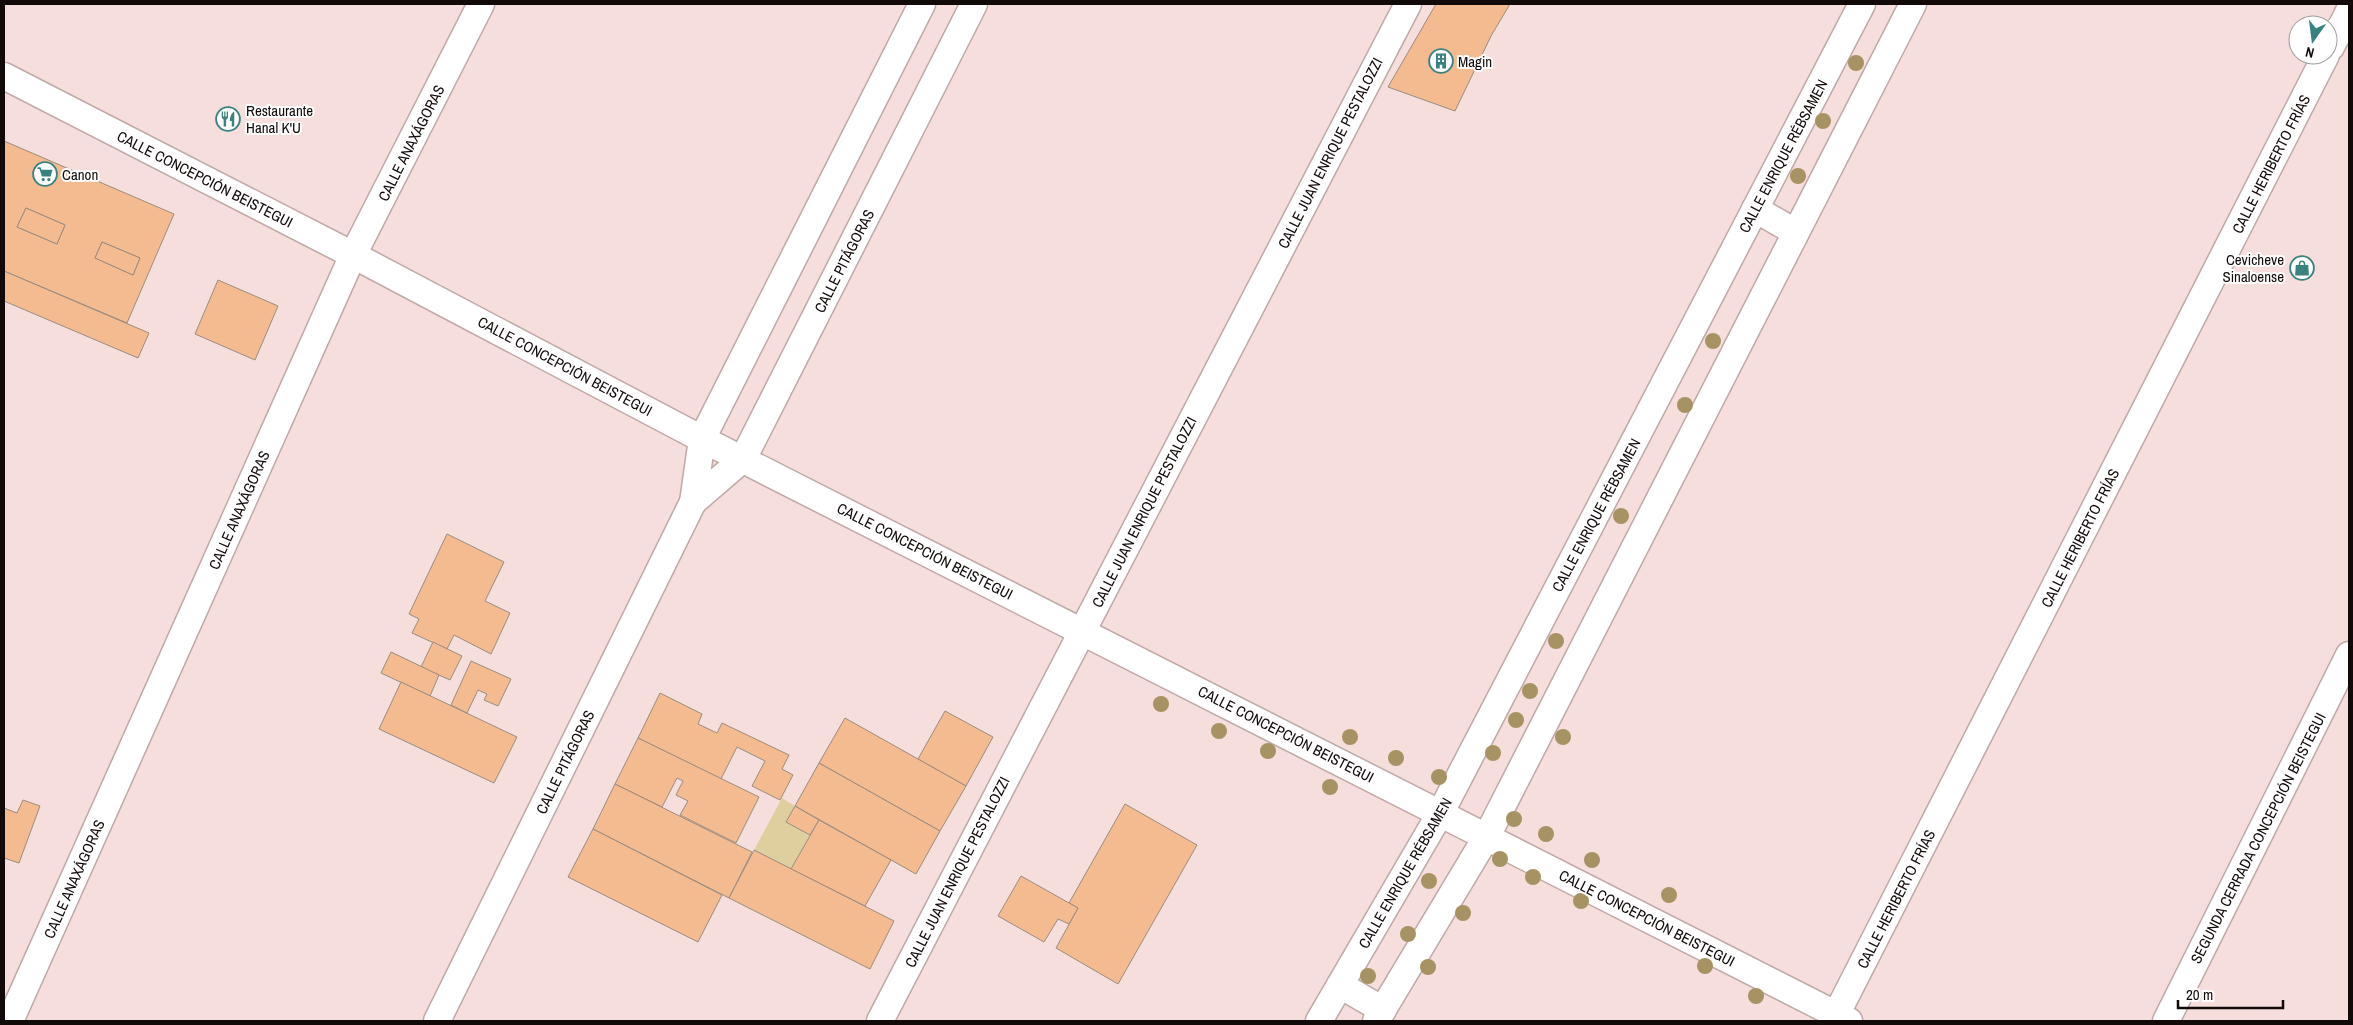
<svg xmlns="http://www.w3.org/2000/svg" width="2353" height="1025" font-family="'Archivo Narrow',sans-serif">
<style>
.green{fill:#dfcf9f}
.building{fill:#f4bb91;stroke:#9b8b80;fill-rule:evenodd}
.lines{fill:none;stroke-linecap:round;stroke-linejoin:round}
.minor-casing{stroke:#bfa9a7;stroke-width:29}
.secondary-casing{stroke:#bfa9a7;stroke-width:30}
.minor{stroke:#fff;stroke-width:26}
.secondary{stroke:#fff;stroke-width:28}
.tree{fill:#a79263}
.labels{text-anchor:middle;dominant-baseline:central;stroke-width:4;stroke-linejoin:round;paint-order:stroke}
.poi-label{font-size:15px;fill:#110a09;stroke:#fff;text-anchor:start}
.street-label{font-size:15px;fill:#110a09;stroke:#fff}
</style>
<rect width="100%" height="100%" fill="#f5dedb"/>
<path class="green" d="M782 798 795 806 786 822 810 835 791 869 754 850Z"/>
<g class="building">
<path d="M1436 4H1510L1491 36 1455 111 1388 87Z"/>
<path d="M4 141 174 214 127 323 4 271ZM26 208 65 225 57 244 17 227ZM102 242 140 258 133 275 95 258Z"/>
<path d="M26 208 65 225 57 244 17 227Z"/>
<path d="M102 242 140 258 133 275 95 258Z"/>
<path d="M4 271 149 333 138 358 4 301Z"/>
<path d="M218 280 278 306 255 360 195 334Z"/>
<path d="M447 534 504 562 485 601 510 613 491 654 454 635 447 649 412 633 419 619 409 614Z"/>
<path d="M433 642 462 656 450 680 421 667Z"/>
<path d="M391 652 439 675 430 696 381 673Z"/>
<path d="M471 661 511 679 498 706 484 700 487 694 478 690 467 713 451 705Z"/>
<path d="M401 682 517 737 494 783 379 729Z"/>
<path d="M660 693 702 714 698 724 717 733 722 723 789 755 782 769 793 775 780 800 752 786 765 761 737 747 721 779 638 738Z"/>
<path d="M945 711 993 737 966 786 918 759Z"/>
<path d="M845 718 966 786 940 831 819 763Z"/>
<path d="M638 738 759 797 736 843 680 815 688 801 676 795 683 781 677 778 662 807 615 784Z"/>
<path d="M819 763 940 831 916 874 795 806Z"/>
<path d="M615 784 752 852 729 898 593 829Z"/>
<path d="M23 800 40 806 19 863 4 858V808L17 813Z"/>
<path d="M1125 804 1197 845 1118 984 1056 948 1078 908 1069 903Z"/>
<path d="M795 806 819 820 810 835 786 822Z"/>
<path d="M819 820 891 860 865 906 791 869Z"/>
<path d="M593 829 722 895 698 942 568 877Z"/>
<path d="M754 850 894 921 870 969 729 898Z"/>
<path d="M1021 876 1078 908 1069 924 1058 919 1044 942 998 916Z"/>
</g>
<g class="lines">
<g class="minor-casing">
<g id="minor">
<path d="M2331 47 2349 11"/>
<path d="M4 76 353 255 702 439 1849 1021"/>
<path d="M1755 209 1795 232"/>
<path d="M693 502 743 459 974 4"/>
<path d="M1340 985 1383 1010"/>
<path d="M10 1021 353 255 481 4"/>
<path d="M437 1021 693 502 702 439 922 4"/>
<path d="M880 1021 1408 4"/>
<path d="M1319 1021 1441 812 1862 4"/>
<path d="M1376 1021 1487 836 1913 4"/>
<path d="M1833 1021 2326 55"/>
<path d="M2166 1021 2349 655"/>
</g>
</g>
<g class="secondary-casing">
<path id="secondary" d="M2338 31 2349 29"/>
</g>
<use href="#minor" class="minor"/>
<use href="#secondary" class="secondary"/>
</g>
<g class="tree">
<circle cx="1856" cy="63" r="8"/>
<circle cx="1823" cy="121" r="8"/>
<circle cx="1798" cy="176" r="8"/>
<circle cx="1713" cy="341" r="8"/>
<circle cx="1685" cy="405" r="8"/>
<circle cx="1621" cy="516" r="8"/>
<circle cx="1556" cy="641" r="8"/>
<circle cx="1530" cy="691" r="8"/>
<circle cx="1161" cy="704" r="8"/>
<circle cx="1516" cy="720" r="8"/>
<circle cx="1219" cy="731" r="8"/>
<circle cx="1350" cy="737" r="8"/>
<circle cx="1563" cy="737" r="8"/>
<circle cx="1268" cy="751" r="8"/>
<circle cx="1493" cy="753" r="8"/>
<circle cx="1396" cy="758" r="8"/>
<circle cx="1439" cy="777" r="8"/>
<circle cx="1330" cy="787" r="8"/>
<circle cx="1514" cy="819" r="8"/>
<circle cx="1546" cy="834" r="8"/>
<circle cx="1500" cy="859" r="8"/>
<circle cx="1592" cy="860" r="8"/>
<circle cx="1533" cy="877" r="8"/>
<circle cx="1429" cy="881" r="8"/>
<circle cx="1669" cy="895" r="8"/>
<circle cx="1581" cy="901" r="8"/>
<circle cx="1463" cy="913" r="8"/>
<circle cx="1408" cy="934" r="8"/>
<circle cx="1705" cy="966" r="8"/>
<circle cx="1428" cy="967" r="8"/>
<circle cx="1368" cy="976" r="8"/>
<circle cx="1756" cy="996" r="8"/>
</g>
<defs>
<g id="building-ring" transform="scale(1.25)"><circle r="9.5" fill="#fff" stroke="#3a8280" stroke-width="1.5"/><path d="M-4-6H4V6H1V3H-1V6H-4ZM-2.5-4.3h1.7v1.8h-1.7ZM.8-4.3h1.7v1.8H.8ZM-2.5-1h1.7V.8h-1.7ZM.8-1h1.7V.8H.8Z" fill="#3a8280"/></g>
<g id="restaurant-ring" transform="scale(1.25)"><circle r="9.5" fill="#fff" stroke="#3a8280" stroke-width="1.5"/><path d="M-5-6h1v4h1v-4h1v4h1v-4h1v5L-1.5 .5V6h-2V.5L-5-1ZM5-6V6H3V1.5H1.5Q1.5-4 5-6Z" fill="#3a8280"/></g>
<g id="supermarket-ring" transform="scale(1.25)"><circle r="9.5" fill="#fff" stroke="#3a8280" stroke-width="1.5"/><path d="M-6-5.5h2.5l.6 2H6L4.5 2H-2.5L-4.4-4H-6ZM-1.5 3.2a1.3 1.3 0 1 0 .1 0ZM3 3.2a1.3 1.3 0 1 0 .1 0Z" fill="#3a8280"/></g>
<g id="shop-ring" transform="scale(1.25)"><circle r="9.5" fill="#fff" stroke="#3a8280" stroke-width="1.5"/><path d="M-5-2.5h2.3a2.7 3.5 0 0 1 5.4 0H5L5.5 6h-11ZM-1.5-2.5h3a1.5 2.3 0 0 0-3 0Z" fill="#3a8280"/></g>
</defs>
<g fill-rule="evenodd">
<use href="#building-ring" x="1441" y="61"/>
<use href="#restaurant-ring" x="228" y="119"/>
<use href="#supermarket-ring" x="45" y="174"/>
<use href="#shop-ring" x="2302" y="268"/>
</g>
<g class="labels">
<g class="poi-label">
<text x="1458" y="61">Magin</text>
<text x="246" y="110">Restaurante<tspan x="246" dy="17">Hanal K'U</tspan></text>
<text x="62" y="174">Canon</text>
<text x="2284" y="259" text-anchor="end">Cevicheve<tspan x="2284" dy="17">Sinaloense</tspan></text>
</g>
<g class="street-label">
<text transform="translate(411 143) rotate(-63)">CALLE ANAXÁGORAS</text>
<text transform="translate(1330 153) rotate(-63)">CALLE JUAN ENRIQUE PESTALOZZI</text>
<text transform="translate(1783 156) rotate(-62)">CALLE ENRIQUE RÉBSAMEN</text>
<text transform="translate(2271 164) rotate(-63)">CALLE HERIBERTO FRÍAS</text>
<text transform="translate(205 179) rotate(27)">CALLE CONCEPCIÓN BEISTEGUI</text>
<text transform="translate(844 261) rotate(-63)">CALLE PITÁGORAS</text>
<text transform="translate(565 366) rotate(28)">CALLE CONCEPCIÓN BEISTEGUI</text>
<text transform="translate(239 510) rotate(-66)">CALLE ANAXÁGORAS</text>
<text transform="translate(1144 512) rotate(-63)">CALLE JUAN ENRIQUE PESTALOZZI</text>
<text transform="translate(1596 515) rotate(-62)">CALLE ENRIQUE RÉBSAMEN</text>
<text transform="translate(2080 538) rotate(-63)">CALLE HERIBERTO FRÍAS</text>
<text transform="translate(925 551) rotate(27)">CALLE CONCEPCIÓN BEISTEGUI</text>
<text transform="translate(1286 734) rotate(27)">CALLE CONCEPCIÓN BEISTEGUI</text>
<text transform="translate(565 762) rotate(-64)">CALLE PITÁGORAS</text>
<text transform="translate(2258 838) rotate(-63)">SEGUNDA CERRADA CONCEPCIÓN BEISTEGUI</text>
<text transform="translate(957 872) rotate(-63)">CALLE JUAN ENRIQUE PESTALOZZI</text>
<text transform="translate(1405 873) rotate(-60)">CALLE ENRIQUE RÉBSAMEN</text>
<text transform="translate(74 879) rotate(-66)">CALLE ANAXÁGORAS</text>
<text transform="translate(1896 899) rotate(-63)">CALLE HERIBERTO FRÍAS</text>
<text transform="translate(1647 918) rotate(27)">CALLE CONCEPCIÓN BEISTEGUI</text>
</g>
</g>
<rect width="2353" height="1025" fill="none" stroke="#110a09" stroke-width="10"/>
<g transform="translate(2313 40) rotate(194)"><circle r="24" fill="#ffffff" stroke="#a09d9d"/>
<path d="M0-4L9 19L0 12L-9 19Z" fill="#3a8280"/>
<text y="-8" font-size="14" font-weight="bold" text-anchor="middle" fill="#110a09">N</text>
</g>
<path d="M2178 1000v8h105v-8" fill="none" stroke="#110a09" stroke-width="2.5"/>
<text x="2186" y="1000" font-size="15" fill="#110a09" stroke="#ffffff" stroke-width="4" paint-order="stroke">20 m</text>
</svg>
